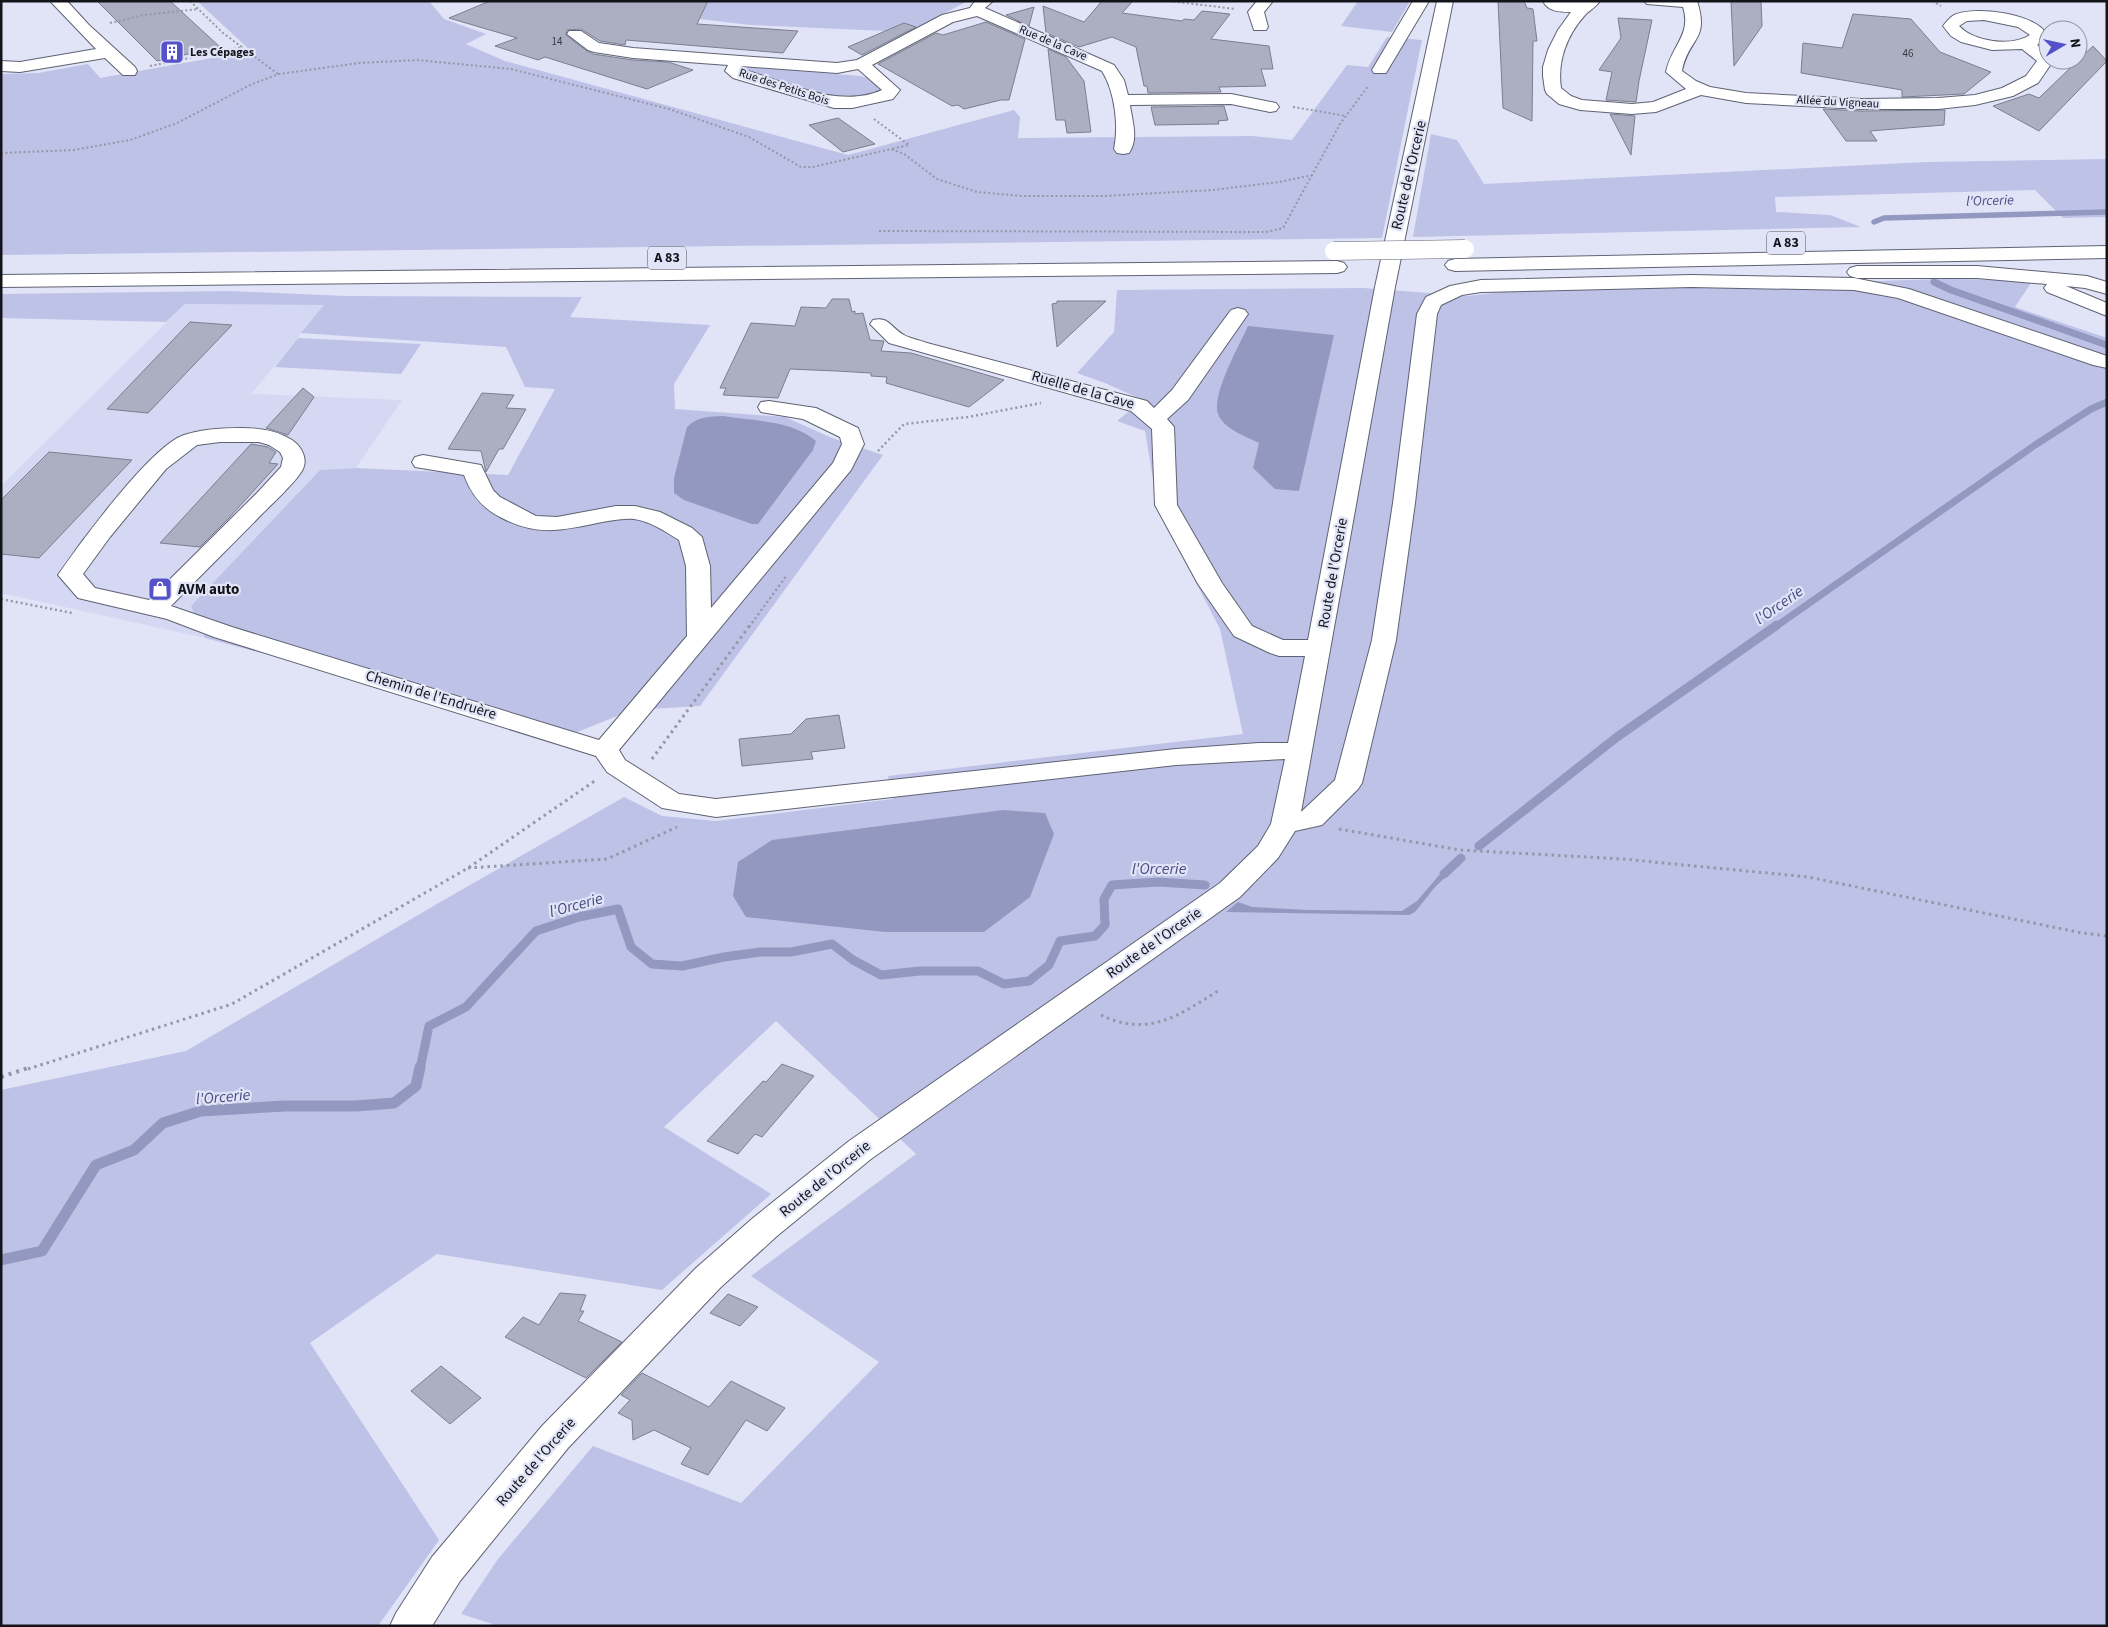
<svg xmlns="http://www.w3.org/2000/svg" width="2108" height="1627" font-family="'Source Sans 3',sans-serif">
<style>
.built{fill:#d4d8f2}
.green{fill:#bec2e7}
.water{fill:#9398c0}
.lines{fill:none;stroke-linecap:round;stroke-linejoin:round}
.stream-far3{stroke:#9398c0;stroke-width:5.5}
.stream-far2{stroke:#9398c0;stroke-width:7}
.stream-far1{stroke:#9398c0;stroke-width:9}
.stream{stroke:#9398c0;stroke-width:11}
.building{fill:#acafc1;stroke:#7b7e8f}
.minor-casing{stroke:#5f6272;stroke-width:2}
.highway-casing{stroke:#5f6272;stroke-width:2}
.path-far3{stroke:#9597a6;stroke-width:2;stroke-dasharray:2 2.5;stroke-linecap:butt}
.path-far2{stroke:#9597a6;stroke-width:2.5;stroke-dasharray:2 3;stroke-linecap:butt}
.path-far1{stroke:#9597a6;stroke-width:3;stroke-dasharray:2.5 4;stroke-linecap:butt}
.path{stroke:#9597a6;stroke-width:4;stroke-dasharray:3 5;stroke-linecap:butt}
.minor{fill:#fff;fill-rule:evenodd}
.highway{fill:#fff;fill-rule:evenodd}
.highway-bridge-casing{stroke:#5f6272;stroke-width:19;stroke-linecap:butt}
.highway-bridge{stroke:#fff;stroke-width:18}
.labels{text-anchor:middle;dominant-baseline:central;stroke-width:4.5;stroke-linejoin:round;paint-order:stroke}
.far-number-label{font-size:11px;fill:#393b44}
.far-street-label{font-size:12px;fill:#13141a;stroke:#e1e4f7}
.far-poi-label{font-size:12px;font-weight:bold;fill:#13141a;stroke:#e1e4f7;text-anchor:start}
.far-water-label{font-size:14px;font-style:italic;fill:#484c82;stroke:#e1e4f7}
.shield{fill:#e1e4f7;stroke:#51525c;stroke-width:1}
.shield-label{font-size:14px;font-weight:bold;fill:#13141a}
.street-label{font-size:15px;fill:#13141a;stroke:#e1e4f7}
.poi-label{font-size:15px;font-weight:bold;fill:#13141a;stroke:#e1e4f7;text-anchor:start}
.water-label{font-size:16px;font-style:italic;fill:#484c82;stroke:#e1e4f7}
</style>
<rect width="100%" height="100%" fill="#e1e4f7"/>
<path class="built" d="M185 304 325 305 251 394 402 400 356 468 320 470 191 606 205 638 1 593V486Z"/>
<g class="green">
<path d="M197 1H429L444 19 486 34 466 44 505 61 848 155 1014 110 1020 117 1018 138 1252 136 1292 140 1347 65 1368 67 1387 37 1422 40 1382 238 1 255V74L38 73 88 64 100 78 251 51Z"/>
<path d="M708 1H968L908 32 750 25 700 19Z"/>
<path d="M1358 1H1410L1392 32 1341 26Z"/>
<path d="M750 67 860 76 868 78 882 89 879 92 853 99 831 98 750 74 743 69Z"/>
<path d="M1431 134 1457 140 1484 184 1927 162 2107 159V217L2063 218 2035 190 1775 197 1776 212 1830 215 1861 227 1413 237Z"/>
<path d="M1944 279 2033 280 2015 307 2107 338V1626H499L461 1614 498 1559 593 1446 741 1503 879 1362 751 1276 916 1154 776 1021 664 1127 771 1194 662 1290 437 1254 310 1343 439 1540 378 1626H1V1090L186 1051 442 901 624 797 662 816 716 821 893 799 888 776 1243 734 1220 629 1158 509 1145 431 1117 421 1143 400 1105 383 1077 373 1114 332 1117 290 1363 288 1468 296 1525 289 1694 286Z"/>
<path d="M229 291 346 296 582 297 570 317 710 325 674 384 675 409 785 417 832 438 883 455 700 706 632 710 570 735 205 638 191 606 320 470 356 468 508 475 555 389 525 387 506 347 301 333 324 305 185 304 166 322 1 318V294Z"/>
<path d="M298 338 421 344 401 374 275 367Z"/>
</g>
<g class="water">
<path d="M1248 326 1334 335 1299 491 1275 489 1253 468 1259 443C1245 436 1224 429 1218 414 1211 395 1240 344 1248 326Z"/>
<path d="M723 416C753 421 792 420 816 441L813 450 758 524H752L684 500 674 493V478L687 427C698 416 709 417 723 416Z"/>
<path d="M1003 810 1045 813 1054 834 1030 897 984 932H885L746 917 733 896 738 862 772 840Z"/>
<path d="M1447 866 1456 867 1435 887 1415 912 1409 915 1226 912 1238 902 1252 907 1308 910 1402 911 1417 901Z"/>
</g>
<g class="lines">
<path class="stream-far3" d="M1874 222 1884 218 2107 212"/>
<g class="stream-far2">
<path d="M1934 282 1951 290 2107 345"/>
<path d="M1775 627 2035 445 2091 409 2107 402"/>
</g>
<g class="stream-far1">
<path d="M1479 846 1617 737 1777 625"/>
<path d="M1444 874 1461 858"/>
<path d="M420 1069 429 1026 466 1007 536 931 579 917 618 909 631 947 652 964 682 966 724 957 760 952H791L832 944 853 960 881 975 920 971H978L1004 984 1029 981 1049 965 1060 941 1095 936 1105 925 1104 899 1112 885 1158 882 1205 885"/>
</g>
<path class="stream" d="M1 1260 42 1251 96 1165 134 1150 163 1123 201 1111 285 1106H356L394 1103 416 1086 420 1067"/>
</g>
<g class="building">
<path d="M97 1H170L220 47 157 61Z"/>
<path d="M490 1H708L697 24 798 31 783 53 626 40 625 45 600 41 581 29 567 30 566 35 587 51 593 54 633 60 668 62 693 70 647 89 545 57 538 60 495 46 517 38 449 18Z"/>
<path d="M1102 1H1133L1122 13 1182 21 1184 19 1194 20 1202 11 1230 14 1211 39 1269 46 1273 69H1261L1266 86 1219 87 1221 92 1148 93 1147 86H1144L1136 47 1112 37 1079 47 1046 33 1043 6 1084 22Z"/>
<path d="M1498 1H1524L1527 8 1533 9 1537 41H1533L1532 121 1503 108Z"/>
<path d="M1731 1H1761L1762 26 1734 66Z"/>
<path d="M1034 7 1029 26 1006 15Z"/>
<path d="M1853 14 1911 19 1940 52 1991 72 1964 94 1902 97V90L1801 73 1803 43 1842 48Z"/>
<path d="M1618 18 1652 20 1639 81 1636 102 1606 100 1612 72 1599 70 1621 38Z"/>
<path d="M986 22 1025 39 1009 100H1001L964 109 958 105 952 106 878 64 936 33 943 35Z"/>
<path d="M904 23 916 27 862 55 848 47Z"/>
<path d="M2093 46 2107 61 2039 131 1993 106 2029 94 2039 98Z"/>
<path d="M1048 49 1066 57 1084 81 1091 132 1067 133 1065 120H1056Z"/>
<path d="M1224 106 1228 120 1218 121 1219 124 1155 125 1151 107Z"/>
<path d="M1823 109 1862 111 1945 110 1944 125 1870 131 1877 141H1846Z"/>
<path d="M1610 114 1635 116 1631 155Z"/>
<path d="M838 118 875 144 843 152 809 125Z"/>
<path d="M832 299H849L852 312 855 311V314L863 313 870 340 884 341 881 351 911 353 1004 380 969 407 886 383 887 377 871 376V373L836 371 790 369 778 398 723 395 726 388H720L751 323 795 326 801 307 826 308Z"/>
<path d="M1057 301H1106L1057 347 1052 304 1057 303Z"/>
<path d="M190 322 232 325 148 413 107 409Z"/>
<path d="M303 388 314 397 288 435 266 428Z"/>
<path d="M482 393 514 395 506 408 526 409 503 449H499L486 472 481 451 448 449Z"/>
<path d="M251 444 268 447 276 452 269 463 278 464 228 519 200 547 160 543Z"/>
<path d="M49 452 132 460 39 558 1 554V500Z"/>
<path d="M839 715 845 748 811 752 813 759 742 766 739 739 791 734 806 719Z"/>
<path d="M782 1064 814 1076 762 1137 755 1134 738 1154 707 1141 763 1081 766 1082Z"/>
<path d="M560 1293 586 1295 580 1311H584L578 1321 622 1342 586 1378 505 1337 523 1317 539 1325Z"/>
<path d="M728 1294 758 1307 740 1326 710 1313Z"/>
<path d="M441 1366 481 1398 450 1424 411 1391Z"/>
<path d="M642 1373 709 1407 731 1381 785 1408 767 1431 746 1420 708 1475 681 1464 691 1448 654 1430 633 1440 632 1420 618 1413 630 1400 621 1395Z"/>
</g>
<g class="lines">
<g class="minor-casing">
<g id="minor">
<path d="M50 1H67L89 25 135 67 137 71 135 75H123L105 58 20 72 1 71V61L20 62 96 49Z"/>
<path d="M975 1H993L985 8 1114 65 1124 80 1128 95 1231 94 1276 103 1279 107 1276 111 1270 112 1231 104 1130 105C1132 120 1139 139 1129 153L1123 154 1117 153 1114 149C1119 126 1115 92 1102 71L977 16 953 22 872 65 900 90 893 99 852 108H834L733 78 725 71 728 65 633 58 594 52 588 50 567 34 569 31H581L599 43 633 48 837 63 857 60 942 15 970 8ZM741 66 837 73 858 69 882 90C840 109 787 83 745 70Z"/>
<path d="M1257 1H1273L1264 12 1268 27 1266 30H1254L1248 12Z"/>
<path d="M1413 1H1429L1386 73H1374L1372 70Z"/>
<path d="M1437 1H1453L1395 287 1301 812 1335 780 1372 640 1393 503 1417 314 1426 297 1450 286 1481 280 1691 275 1854 278 1909 289 2107 356V368L2093 365 1898 298 1854 290 1691 287 1481 292 1462 295 1441 305 1437 314 1415 503 1396 640 1362 783 1358 789 1322 825 1295 831 1278 858 1240 897 871 1159 777 1236 720 1288 568 1448 460 1581 432 1626H390L396 1613 432 1557 542 1426 696 1268 753 1218 849 1141 1220 883 1258 846 1271 824 1285 759 1176 765 716 817 662 808 607 772 596 756 214 637 167 619 78 598 58 575C80 543 151 446 184 435 202 429 222 428 241 428 259 428 276 430 292 440 301 446 308 458 303 469 297 481 273 503 262 514 232 545 201 575 171 606L232 627 599 740 687 636 686 566 679 540C666 532 650 521 634 519 622 518 609 521 597 523 560 531 535 536 500 517 482 508 471 494 464 475L415 467 412 462 415 457 423 455 481 465 493 490 500 497 536 516 557 517 616 506H635L660 512 692 528 702 537 710 566 711 608 833 463 842 444 840 437 803 419 761 412 758 407 761 402 769 401 816 408 858 428 864 444 851 470 619 750 625 760 679 794 716 799 1176 749 1259 743H1288L1305 656H1279L1270 653 1234 636 1198 584 1155 505 1152 429 1131 411 889 343 870 324 873 320C889 316 891 328 904 335 911 339 920 340 927 343L1147 401 1154 408 1172 390 1231 310 1238 308 1245 310 1248 314 1188 400 1167 419 1174 427 1177 505 1222 583 1252 626 1283 640H1308L1375 287ZM220 442H259L269 445 280 452 283 458 281 467 257 493 149 600 95 588 83 574 110 537 166 469 197 445Z"/>
<path d="M1543 1H1600C1596 7 1590 10 1585 15 1567 35 1557 61 1561 88L1571 96 1582 100 1632 104 1653 102 1686 89 1666 72C1671 46 1692 35 1683 7L1647 4 1644 1H1697C1710 41 1688 38 1682 71L1696 81 1710 87 1746 93 1862 99 1938 98 1975 95 2002 88 2026 76 2037 61 2022 49 1992 50 1961 42 1951 36 1943 26C1946 22 1949 18 1954 15 1974 6 2032 13 2045 32L2046 37 2037 45 2048 52V60L2053 61 2038 83 2013 96 1975 105 1938 109H1862L1746 103 1701 95 1656 112 1632 114 1580 110 1559 104 1547 94 1545 90 1543 76V67L1548 50 1558 30 1571 12C1561 12 1548 12 1543 1ZM1984 20 2018 27 2030 35C2011 47 1974 42 1959 26L1967 21Z"/>
<path d="M1857 266H1977L2087 276 2107 282V294L2085 288 2066 286 2107 303V316L2047 292 2044 288 2047 284 1977 278H1857L1850 276 1847 272 1850 268Z"/>
</g>
</g>
<g class="highway-casing">
<g id="highway">
<path d="M2107 246V258L1455 271 1448 269 1445 265 1448 261 1455 259Z"/>
<path d="M1337 261 1344 263 1347 267 1344 271 1337 273 1 287V275Z"/>
</g>
</g>
<g class="path-far3">
<path d="M190 1 223 33 278 74"/>
<path d="M1169 1 1236 9"/>
<path d="M1932 1 1941 6"/>
<path d="M1 2 3 1"/>
<path d="M110 23 144 15 198 9"/>
<path d="M150 66 243 47"/>
<path d="M1293 107 1346 116"/>
<path d="M874 119 909 145 891 149"/>
<path d="M1 153 74 150 130 140 177 123 252 84 279 74 359 63 417 60 511 69 669 109 749 137 801 167H813L891 149 904 154 937 179 977 192 1022 196H1103L1213 190 1279 182 1313 175"/>
<path d="M879 231 1266 232 1283 228 1340 124 1369 85"/>
</g>
<g class="path-far2">
<path d="M878 451 904 424 968 417 1041 403"/>
<path d="M1 599 72 613"/>
<path d="M749 627 787 575"/>
</g>
<g class="path-far1">
<path d="M652 759 750 625"/>
<path d="M1339 829 1460 850 1623 859 1808 877 2082 933 2107 936"/>
<path d="M468 868 607 859 677 827"/>
<path d="M1101 1015C1149 1038 1179 1015 1218 991"/>
<path d="M28 1069 232 1004 468 868 596 780"/>
</g>
<path class="path" d="M1 1077 31 1067"/>
<use href="#minor" class="minor"/>
<use href="#highway" class="highway"/>
<g class="highway-bridge-casing">
<path id="highway-bridge" d="M1334 251 1465 249"/>
</g>
<use href="#highway-bridge" class="highway-bridge"/>
</g>
<defs>
<g id="building-square" transform="scale(1.25)"><rect x="-9" y="-9" width="18" height="18" rx="4" fill="#5552c9" stroke="#e1e4f7"/><path d="M-4-6H4V6H1V3H-1V6H-4ZM-2.5-4.3h1.7v1.8h-1.7ZM.8-4.3h1.7v1.8H.8ZM-2.5-1h1.7V.8h-1.7ZM.8-1h1.7V.8H.8Z" fill="#fff"/></g>
<g id="shop-square" transform="scale(1.25)"><rect x="-9" y="-9" width="18" height="18" rx="4" fill="#5552c9" stroke="#e1e4f7"/><path d="M-5-2.5h2.3a2.7 3.5 0 0 1 5.4 0H5L5.5 6h-11ZM-1.5-2.5h3a1.5 2.3 0 0 0-3 0Z" fill="#fff"/></g>
</defs>
<g fill-rule="evenodd">
<use href="#building-square" x="172" y="52"/>
<use href="#shop-square" x="160" y="589"/>
</g>
<g class="labels">
<g class="far-number-label">
<text x="557" y="41">14</text>
<text x="1908" y="53">46</text>
</g>
<g class="far-street-label">
<text transform="translate(1053 43) rotate(23)">Rue de la Cave</text>
<text transform="translate(784 87) rotate(18)">Rue des Petits Bois</text>
<text transform="translate(1838 102) rotate(3)">Allée du Vigneau</text>
</g>
<g class="far-poi-label">
<text x="190" y="52">Les Cépages</text>
</g>
<g class="far-water-label">
<text transform="translate(1990 201) rotate(-2)">l'Orcerie</text>
</g>
<g class="shield">
<rect x="1767" y="231.5" width="38" height="23" rx="4"/>
<rect x="648" y="246.5" width="38" height="23" rx="4"/>
</g>
<g class="shield-label">
<text x="1786" y="243">A 83</text>
<text x="667" y="258">A 83</text>
</g>
<g class="street-label">
<text transform="translate(1409 175) rotate(-77)">Route de l'Orcerie</text>
<text transform="translate(1083 390) rotate(16)">Ruelle de la Cave</text>
<text transform="translate(1333 573) rotate(-80)">Route de l'Orcerie</text>
<text transform="translate(431 695) rotate(17)">Chemin de l'Endruère</text>
<text transform="translate(1154 943) rotate(-35)">Route de l'Orcerie</text>
<text transform="translate(825 1179) rotate(-39)">Route de l'Orcerie</text>
<text transform="translate(536 1462) rotate(-49)">Route de l'Orcerie</text>
</g>
<g class="poi-label">
<text x="178" y="589">AVM auto</text>
</g>
<g class="water-label">
<text transform="translate(1779 605) rotate(-35)">l'Orcerie</text>
<text x="1159" y="869">l'Orcerie</text>
<text transform="translate(576 905) rotate(-15)">l'Orcerie</text>
<text transform="translate(223 1097) rotate(-5)">l'Orcerie</text>
</g>
</g>
<rect width="2108" height="1627" fill="none" stroke="#13141a" stroke-width="5"/>
<g transform="translate(2063 45) rotate(81)"><circle r="24" fill="#e1e4f7" stroke="#8f919f"/>
<path d="M0-4L9 19L0 12L-9 19Z" fill="#5552c9"/>
<text y="-8" font-size="14" font-weight="bold" text-anchor="middle" fill="#13141a">N</text>
</g>
</svg>
